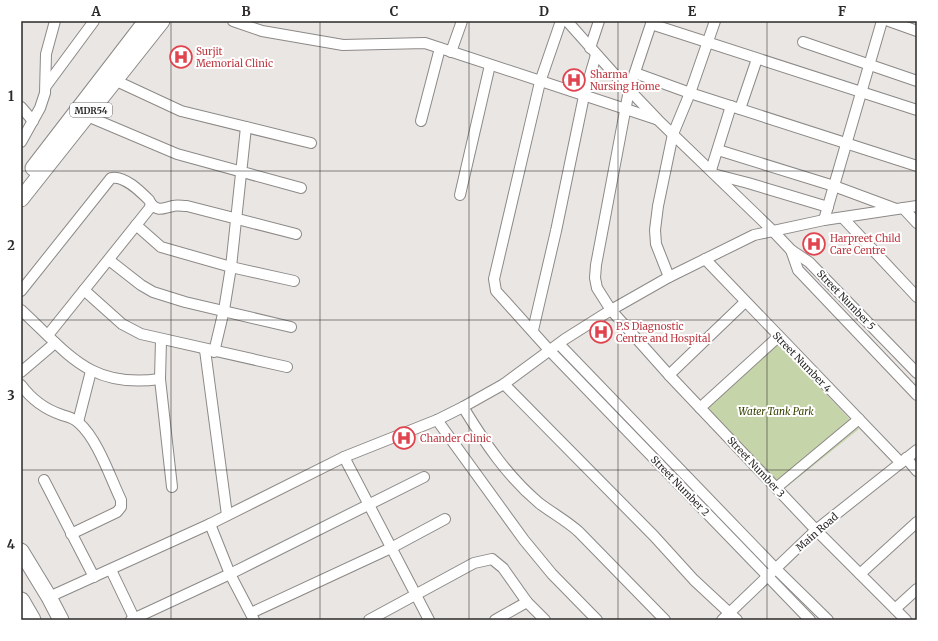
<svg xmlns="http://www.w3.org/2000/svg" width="938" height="641" font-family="Merriweather,serif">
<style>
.green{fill:#c6d4a9}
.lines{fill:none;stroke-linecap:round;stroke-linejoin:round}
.street-casing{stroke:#8c8987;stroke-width:12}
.primary-casing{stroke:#8c8987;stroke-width:17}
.highway-casing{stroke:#8c8987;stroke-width:19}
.street{stroke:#fff;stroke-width:10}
.primary{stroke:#fff;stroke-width:15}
.highway{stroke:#fff;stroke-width:17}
.grid{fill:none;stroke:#2b2a29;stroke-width:1;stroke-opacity:0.55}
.labels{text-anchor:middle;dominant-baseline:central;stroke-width:4;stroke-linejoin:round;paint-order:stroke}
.shield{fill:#fff;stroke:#6b6a69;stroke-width:1}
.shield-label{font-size:9px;font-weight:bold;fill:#2b2a29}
.health-label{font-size:10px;fill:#be3a42;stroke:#fff;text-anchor:start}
.street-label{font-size:10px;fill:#2b2a29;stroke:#fff}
.park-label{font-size:10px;font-style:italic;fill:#364401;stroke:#fff}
.neatline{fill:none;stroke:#2b2a29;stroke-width:1.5}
.grid-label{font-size:13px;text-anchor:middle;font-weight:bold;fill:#2b2a29}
</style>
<rect width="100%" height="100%" fill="#eae6e4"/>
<path class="green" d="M779 344 859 429 784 489 724 427 708 407Z"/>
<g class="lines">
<g class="street-casing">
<g id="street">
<path d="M233 21 262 31 343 45 425 43 656 119"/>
<path d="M561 21 540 82 494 279 496 291 550 351 810 620"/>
<path d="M567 21 616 76 658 120 772 230 791 250 809 262 917 373"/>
<path d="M652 21 629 90 596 265 595 278 597 288 611 310 669 375 816 530 906 620"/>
<path d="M889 21 917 31"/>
<path d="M651 24 917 110"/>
<path d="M803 42 917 81"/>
<path d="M590 48 599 21"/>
<path d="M451 52 462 21"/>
<path d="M635 73 690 93 917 166"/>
<path d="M110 78 181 111 311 143"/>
<path d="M46 86 94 21"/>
<path d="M21 107 33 121"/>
<path d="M740 109 757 59"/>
<path d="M87 116 177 154 301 188"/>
<path d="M421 121 440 48"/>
<path d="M21 142 40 108 45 93 46 54 55 21"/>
<path d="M718 150 834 186 896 209"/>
<path d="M711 170 731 106"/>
<path d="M717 175 748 183 828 207"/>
<path d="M460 195 490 65"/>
<path d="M151 204C159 212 163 208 173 206 177 205 182 206 187 206L296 234"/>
<path d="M903 208 917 223"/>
<path d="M843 218 917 297"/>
<path d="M824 220 882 21"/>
<path d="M136 225 161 247 231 267 294 281"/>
<path d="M791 250 798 270 917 395"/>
<path d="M705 259 901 463"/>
<path d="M109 260 141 285 153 292 185 302 291 327"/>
<path d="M669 277 656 244 655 230 658 206 673 134 690 93 715 21"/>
<path d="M84 290 122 324 141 334 287 367"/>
<path d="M21 291 111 178C124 175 140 191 149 200L151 204 149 209 48 335"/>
<path d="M21 310C68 353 89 389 160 379"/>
<path d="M533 330 556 231 584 96 596 55"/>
<path d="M161 340 160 379 172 487"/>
<path d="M559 344 776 569 828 620"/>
<path d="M205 350 227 515"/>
<path d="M214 352 224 310 231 267 246 127"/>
<path d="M21 372 55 343"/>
<path d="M669 375 745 302"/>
<path d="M504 384 654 536 694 580 737 620"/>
<path d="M21 385C32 400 44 409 62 415 68 417 74 418 79 423 98 440 110 477 121 500V507L117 512 71 534"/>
<path d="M463 407C485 443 507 476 539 503 552 513 567 521 579 532L665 620"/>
<path d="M700 408 778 337"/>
<path d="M437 420 524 540 552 574 597 620"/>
<path d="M78 422 91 371"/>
<path d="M344 457 429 620"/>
<path d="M906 458 917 471"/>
<path d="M44 480 94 577"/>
<path d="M776 488 859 419"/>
<path d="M210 524 230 574 254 620"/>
<path d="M111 570 135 620"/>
<path d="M860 574 917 522"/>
<path d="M49 597 210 524 344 457 437 420 463 407 504 384 565 339 611 310 669 277 754 235 824 220 917 206"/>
<path d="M895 609 917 589"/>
<path d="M251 613 391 548 445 519"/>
<path d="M131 620 230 574 424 477"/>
<path d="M369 620 474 563 492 559 503 568 527 602 545 620"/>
<path d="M495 620 527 602"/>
<path d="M722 620 816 530 917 450"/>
</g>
</g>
<g class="primary-casing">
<g id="primary">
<path d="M33 168 146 21"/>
<path d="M21 199 162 21"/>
<path d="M21 551 49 597 61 620"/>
</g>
</g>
<g class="highway-casing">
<path id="highway" d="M21 601 32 620"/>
</g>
<use href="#street" class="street"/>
<use href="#primary" class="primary"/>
<use href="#highway" class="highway"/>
</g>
<path class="grid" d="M171 21V620M320 21V620M469 21V620M618 21V620M767 21V620M21 171H917M21 320H917M21 470H917"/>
<defs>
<g id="hospital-ring" transform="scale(1.15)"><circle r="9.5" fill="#fff" stroke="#e0444e" stroke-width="1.5"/><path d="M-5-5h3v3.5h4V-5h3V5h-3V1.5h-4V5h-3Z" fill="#e0444e"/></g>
</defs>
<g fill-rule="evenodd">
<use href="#hospital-ring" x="181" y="57"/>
<use href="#hospital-ring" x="574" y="80"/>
<use href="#hospital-ring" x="814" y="244"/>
<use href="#hospital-ring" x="601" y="332"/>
<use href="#hospital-ring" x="404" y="438"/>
</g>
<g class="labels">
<rect class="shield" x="70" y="103" width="42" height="14" rx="3"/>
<g class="shield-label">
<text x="91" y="110">MDR54</text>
</g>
<g class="health-label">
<text x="196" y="51">Surjit<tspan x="196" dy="12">Memorial Clinic</tspan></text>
<text x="590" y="74">Sharma<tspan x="590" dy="12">Nursing Home</tspan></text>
<text x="830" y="238">Harpreet Child<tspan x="830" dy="12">Care Centre</tspan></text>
<text x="616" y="326">P.S Diagnostic<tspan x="616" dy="12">Centre and Hospital</tspan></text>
<text x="420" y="438">Chander Clinic</text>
</g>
<g class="street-label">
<text transform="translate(846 300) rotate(46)">Street Number 5</text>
<text transform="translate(802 362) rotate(46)">Street Number 4</text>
<text transform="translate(756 467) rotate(47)">Street Number 3</text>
<text transform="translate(680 486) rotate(46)">Street Number 2</text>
<text transform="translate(817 532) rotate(-41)">Main Road</text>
</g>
<g class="park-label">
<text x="776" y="411">Water Tank Park</text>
</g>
</g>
<rect width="938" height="641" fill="none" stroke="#ffffff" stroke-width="44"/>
<rect x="22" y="22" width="894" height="597" class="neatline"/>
<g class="grid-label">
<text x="96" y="16">A</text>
<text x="246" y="16">B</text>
<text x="394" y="16">C</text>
<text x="544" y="16">D</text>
<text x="692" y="16">E</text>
<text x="842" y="16">F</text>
<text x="11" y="101">1</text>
<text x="11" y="250">2</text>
<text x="11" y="400">3</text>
<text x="11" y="549">4</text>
</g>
</svg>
